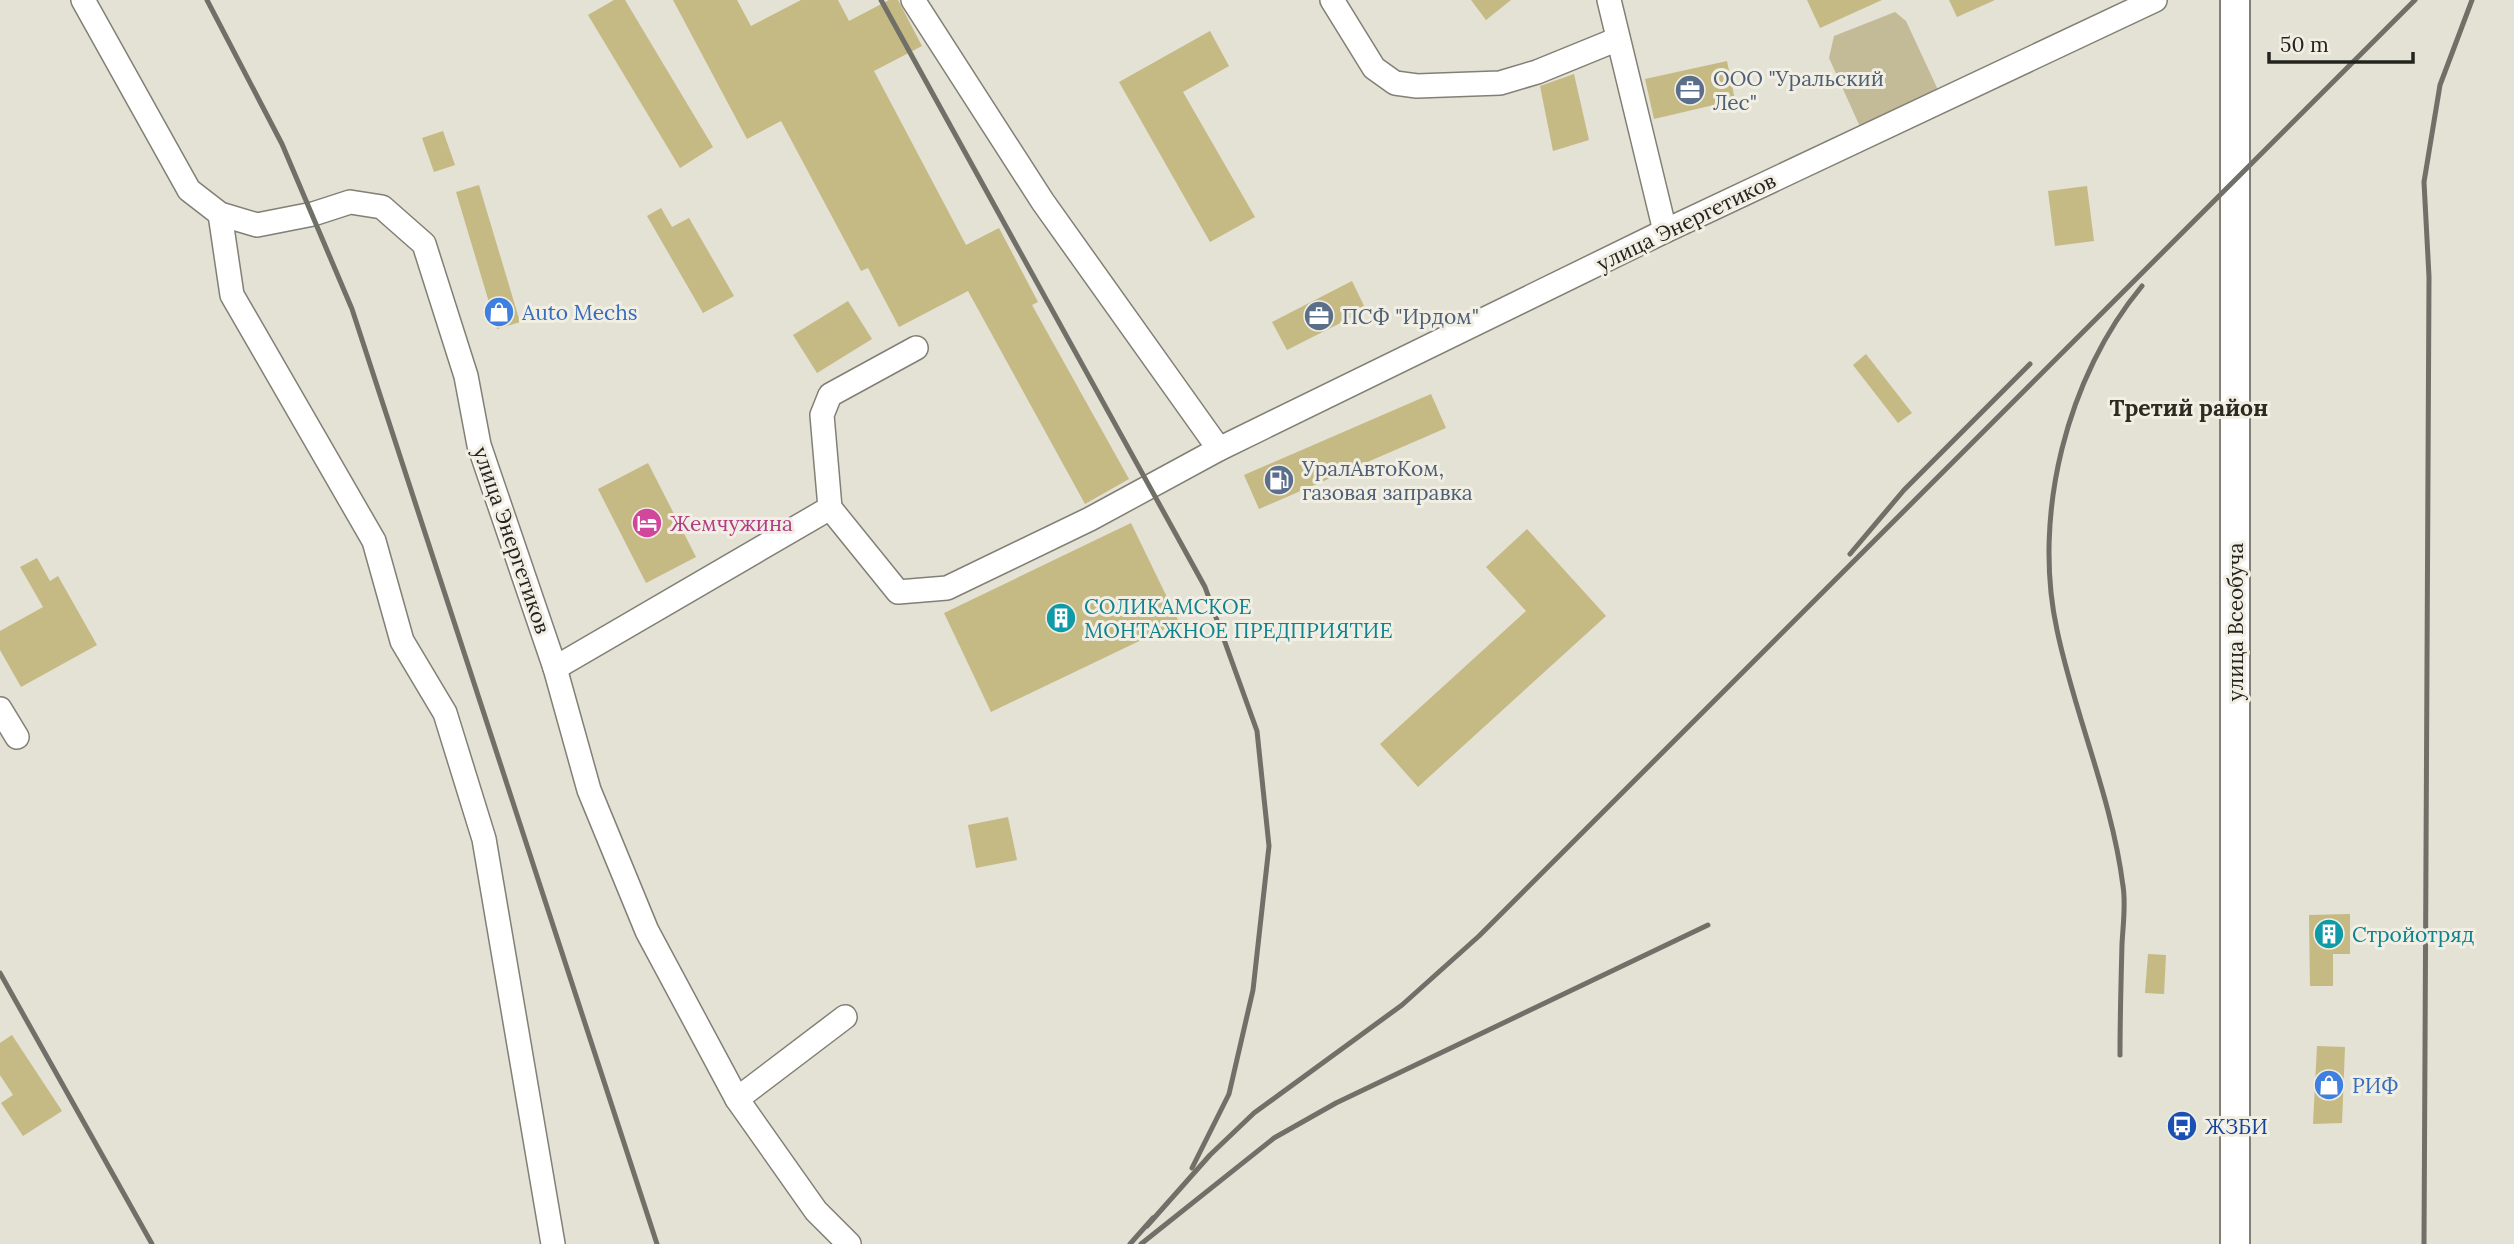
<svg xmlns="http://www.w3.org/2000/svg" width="2514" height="1244" font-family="Lora,serif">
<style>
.green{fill:#c3bb97}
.building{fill:#c5b984}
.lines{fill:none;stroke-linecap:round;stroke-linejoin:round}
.minor-casing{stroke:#827f75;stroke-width:26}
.major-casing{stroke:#827f75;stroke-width:32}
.minor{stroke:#fff;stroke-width:23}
.major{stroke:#fff;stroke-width:28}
.rail{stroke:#717068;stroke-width:5}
.labels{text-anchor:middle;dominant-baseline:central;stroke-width:6;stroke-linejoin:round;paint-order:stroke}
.service-label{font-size:21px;fill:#4e5e75;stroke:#f1eee3;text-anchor:start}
.street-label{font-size:21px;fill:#24241f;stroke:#f1eee3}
.shop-label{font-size:21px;fill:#366cbe;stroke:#f1eee3;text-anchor:start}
.hotel-label{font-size:21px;fill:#b23c85;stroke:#f1eee3;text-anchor:start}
.culture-label{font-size:21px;fill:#0d838f;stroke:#f1eee3;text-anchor:start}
.transit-label{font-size:21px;fill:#164399;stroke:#f1eee3;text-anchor:start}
.neighbourhood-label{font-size:23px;font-weight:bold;fill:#2c2a21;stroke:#f1eee3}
</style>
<rect width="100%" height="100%" fill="#e4e1d5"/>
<path class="green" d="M1895 12 1906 21 1939 92 1861 129 1829 58 1834 36Z"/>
<g class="building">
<path d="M614 0H625L713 147 680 168 588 15Z"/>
<path d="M673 0H737L751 26 801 0H838L849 21 889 0H898L922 46 874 71 966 245 999 228 1038 302 1032 305 1129 479 1085 504 968 291 899 327 868 268 861 271 781 121 747 139Z"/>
<path d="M1471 0H1511L1486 20Z"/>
<path d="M1807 0H1882L1820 28Z"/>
<path d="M1949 0H1995L1957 17Z"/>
<path d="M1210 31 1229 66 1183 92 1255 217 1210 242 1119 82Z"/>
<path d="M1727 61 1735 100 1654 119 1645 79Z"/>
<path d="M1574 74 1589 140 1553 151 1540 86Z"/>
<path d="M443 131 455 165 434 172 422 138Z"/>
<path d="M479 185 520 322 497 329 456 192Z"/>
<path d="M2087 186 2094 241 2055 246 2048 191Z"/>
<path d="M661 208 672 227 689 218 734 296 703 313 647 216Z"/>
<path d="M1352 281 1366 310 1287 350 1272 322Z"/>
<path d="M848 301 872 339 817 373 793 335Z"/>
<path d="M1866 354 1912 413 1898 423 1853 365Z"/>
<path d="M1431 394 1446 428 1259 509 1244 475Z"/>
<path d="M648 463 696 557 646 583 598 489Z"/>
<path d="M1131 523 1179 622 991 712 944 613Z"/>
<path d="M1527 529 1606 616 1418 787 1380 744 1526 611 1486 567Z"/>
<path d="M37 558 50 581 58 576 97 645 21 687 0 650V631L43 607 20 567Z"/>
<path d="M1008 817 1017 860 976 868 968 825Z"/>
<path d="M2350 914V954H2333V986H2310L2309 915Z"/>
<path d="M2148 954 2166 955 2164 994 2145 993Z"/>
<path d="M12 1035 62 1111 23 1136 1 1103 13 1095 0 1075V1043Z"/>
<path d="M2317 1046 2345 1047 2342 1123 2313 1124Z"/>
</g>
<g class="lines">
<g class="minor-casing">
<g id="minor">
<path d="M83 0 189 190 220 214 257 225 313 214 350 202 382 207 424 244 466 376 479 445 555 668 589 790 647 931 737 1099 816 1211 849 1244"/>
<path d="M913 0 1043 202 1219 449"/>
<path d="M1332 0 1374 68 1395 83 1417 86 1500 83 1537 72 1618 39"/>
<path d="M1609 0 1665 231"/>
<path d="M220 214 232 295 374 541 402 641 445 713 484 839 553 1244"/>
<path d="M830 508 898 592 947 588 1090 519 1219 449 1665 231 2155 0"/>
<path d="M555 668 830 508 822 415 830 395 916 348"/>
<path d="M0 709 17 737"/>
<path d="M737 1099 845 1017"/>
</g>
</g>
<g class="major-casing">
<path id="major" d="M2235 1244V0"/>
</g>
<use href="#minor" class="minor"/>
<use href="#major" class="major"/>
<g class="rail">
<path d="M207 0 282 144 352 309 657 1244"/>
<path d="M881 0 1205 587 1257 731 1269 846 1253 990 1229 1094 1192 1168"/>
<path d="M1850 554 1904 490 2030 364"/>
<path d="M0 973 152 1244"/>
<path d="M2120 1055C2120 1018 2121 981 2122 944 2123 925 2126 904 2123 886 2112 798 2075 716 2057 630 2032 515 2067 376 2142 286"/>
<path d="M1147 1226 1210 1155 1254 1113 1402 1005 1479 936 2415 0"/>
<path d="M1130 1244 1153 1218"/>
<path d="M1141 1244 1274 1138 1336 1103 1708 925"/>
<path d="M2424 1244 2429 277 2424 182 2440 85 2472 0"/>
</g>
</g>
<defs>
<g id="office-disc" transform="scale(1.575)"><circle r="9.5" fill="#5c6f8a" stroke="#f1eee3"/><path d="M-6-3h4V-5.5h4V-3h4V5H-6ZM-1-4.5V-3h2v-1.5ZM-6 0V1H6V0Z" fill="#fff"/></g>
<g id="shop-disc" transform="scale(1.575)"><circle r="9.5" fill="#3f7fe0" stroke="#f1eee3"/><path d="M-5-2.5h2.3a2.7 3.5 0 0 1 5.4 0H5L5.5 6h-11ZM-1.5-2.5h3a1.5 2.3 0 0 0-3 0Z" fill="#fff"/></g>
<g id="fuel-disc" transform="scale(1.575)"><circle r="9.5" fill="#5c6f8a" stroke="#f1eee3"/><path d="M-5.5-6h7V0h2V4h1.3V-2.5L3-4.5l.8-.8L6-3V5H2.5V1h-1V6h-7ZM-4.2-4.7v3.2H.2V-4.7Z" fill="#fff"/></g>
<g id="hotel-disc" transform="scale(1.575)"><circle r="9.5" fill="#d1479c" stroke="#f1eee3"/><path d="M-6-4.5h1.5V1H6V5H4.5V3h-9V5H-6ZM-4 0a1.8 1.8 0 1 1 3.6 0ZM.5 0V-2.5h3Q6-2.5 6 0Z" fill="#fff"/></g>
<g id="building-disc" transform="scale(1.575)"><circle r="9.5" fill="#0f9aa8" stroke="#f1eee3"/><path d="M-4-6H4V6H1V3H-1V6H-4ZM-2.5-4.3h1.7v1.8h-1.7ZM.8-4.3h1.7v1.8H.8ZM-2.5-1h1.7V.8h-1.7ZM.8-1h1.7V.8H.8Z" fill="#fff"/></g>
<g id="bus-disc" transform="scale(1.575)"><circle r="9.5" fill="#1a4fb4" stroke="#f1eee3"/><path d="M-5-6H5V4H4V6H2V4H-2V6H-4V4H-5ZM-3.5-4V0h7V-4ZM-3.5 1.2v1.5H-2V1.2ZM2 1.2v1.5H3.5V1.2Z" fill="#fff"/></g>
</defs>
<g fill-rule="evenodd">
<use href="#office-disc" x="1690" y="90"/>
<use href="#shop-disc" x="499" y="312"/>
<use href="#office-disc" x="1319" y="316"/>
<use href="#fuel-disc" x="1279" y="480"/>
<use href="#hotel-disc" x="647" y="523"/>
<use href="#building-disc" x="1061" y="618"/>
<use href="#building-disc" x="2329" y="934"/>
<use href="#shop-disc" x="2329" y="1085"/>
<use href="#bus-disc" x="2182" y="1126"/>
</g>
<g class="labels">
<g class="service-label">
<text x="1713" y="78">ООО "Уральский<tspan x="1713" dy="24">Лес"</tspan></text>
<text x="1342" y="316">ПСФ "Ирдом"</text>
<text x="1302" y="468">УралАвтоКом,<tspan x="1302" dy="24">газовая заправка</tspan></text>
</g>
<g class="street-label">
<text transform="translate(1686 222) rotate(-26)">улица Энергетиков</text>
<text transform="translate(512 540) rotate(71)">улица Энергетиков</text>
<text transform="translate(2235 622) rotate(-90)">улица Всеобуча</text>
</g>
<g class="shop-label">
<text x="522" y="312">Auto Mechs</text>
<text x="2352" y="1085">РИФ</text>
</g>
<g class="hotel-label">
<text x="670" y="523">Жемчужина</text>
</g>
<g class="culture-label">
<text x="1084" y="606">СОЛИКАМСКОЕ<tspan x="1084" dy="24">МОНТАЖНОЕ ПРЕДПРИЯТИЕ</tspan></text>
<text x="2352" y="934">Стройотряд</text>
</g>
<g class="transit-label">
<text x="2205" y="1126">ЖЗБИ</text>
</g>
<g class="neighbourhood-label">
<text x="2189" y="407">Третий район</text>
</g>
</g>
<path d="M2269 52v10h144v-10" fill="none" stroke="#24241f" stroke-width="3.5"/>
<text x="2280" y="52" font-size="21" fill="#24241f" stroke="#f1eee3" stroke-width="5" paint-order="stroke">50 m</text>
</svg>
